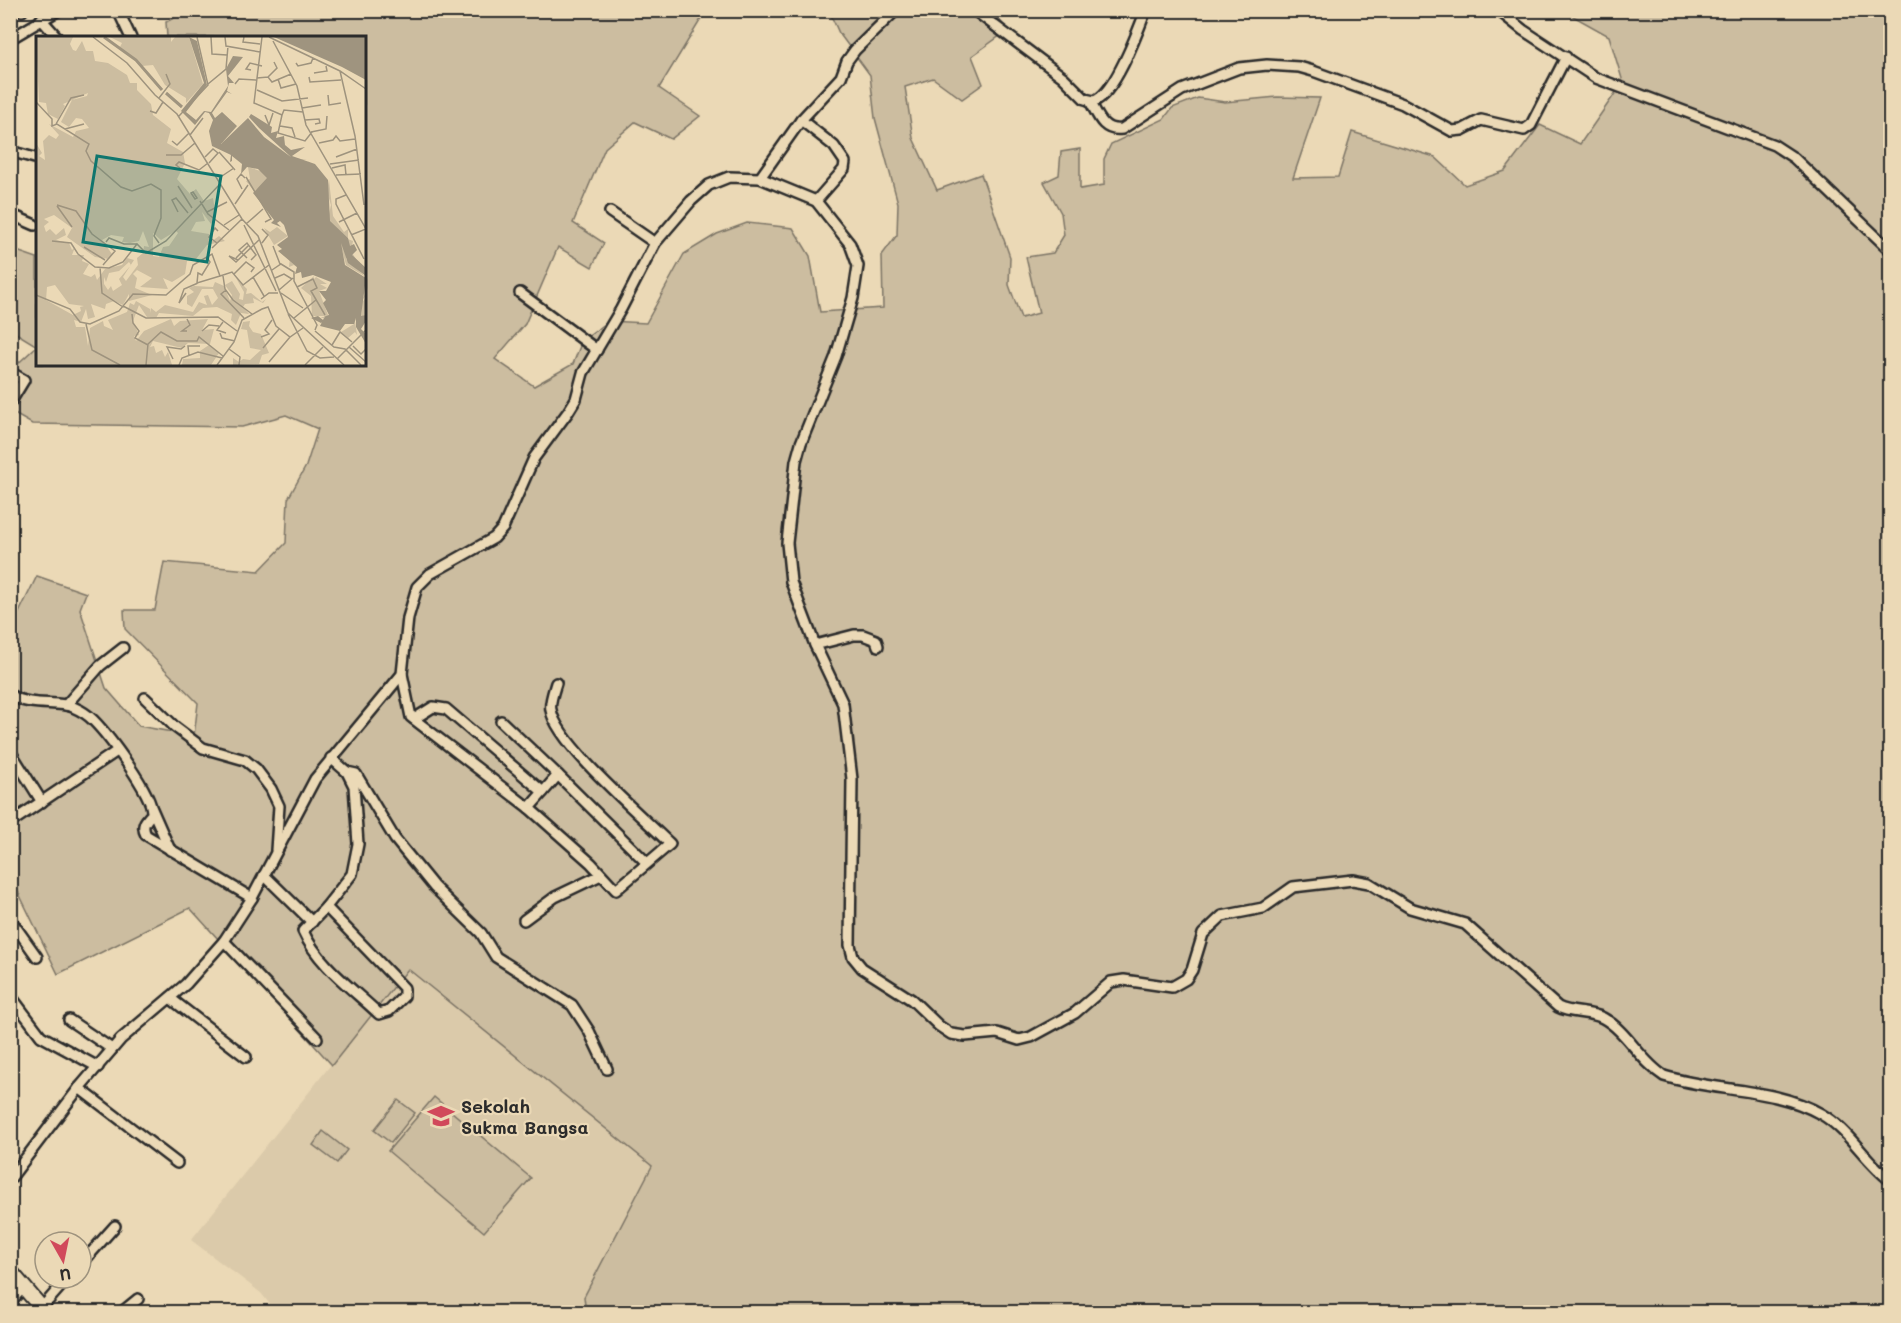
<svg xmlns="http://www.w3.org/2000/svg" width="1901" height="1323" font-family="Mali,sans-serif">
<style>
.built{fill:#dbcaaa}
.green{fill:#ccbda0;stroke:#7c7466;stroke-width:1.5}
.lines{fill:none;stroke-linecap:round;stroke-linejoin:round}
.minor-casing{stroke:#2b2b2b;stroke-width:14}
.highway-casing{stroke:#2b2b2b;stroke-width:18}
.minor{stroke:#ebd9b6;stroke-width:9}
.highway{stroke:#ebd9b6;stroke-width:14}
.labels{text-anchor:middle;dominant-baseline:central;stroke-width:4.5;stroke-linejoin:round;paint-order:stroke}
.poi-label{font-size:18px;font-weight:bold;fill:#2b2b2b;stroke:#ebd9b6;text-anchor:start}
.inset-river{fill:none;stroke:#9f947f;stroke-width:3}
.inset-road{fill:none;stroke:#9e937e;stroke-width:1.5}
.view{fill:#0f766e;fill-opacity:0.15;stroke:#0f766e;stroke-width:3}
.inset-edge{fill:none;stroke:#2b2b2b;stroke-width:3}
</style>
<rect width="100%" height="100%" fill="#ebd9b6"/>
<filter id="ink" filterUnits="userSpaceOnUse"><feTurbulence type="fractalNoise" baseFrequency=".0167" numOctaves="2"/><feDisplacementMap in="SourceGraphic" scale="12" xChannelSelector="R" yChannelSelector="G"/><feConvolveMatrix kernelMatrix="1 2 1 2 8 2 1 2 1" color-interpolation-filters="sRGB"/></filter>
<g filter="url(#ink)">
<path class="built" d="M408 968 653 1166 584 1297 586 1312H276L261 1293 191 1240Z"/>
<g class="green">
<path d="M187 11H706L659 88 700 116 671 139 635 122 605 148 573 223 604 243 592 267 558 247 525 324 495 359 534 386 573 364 582 341 609 321 646 323 684 254 717 234 747 223 793 228 810 256 820 312 883 308 882 255 897 235 898 203 875 118 870 75 839 33 829 11H992L1008 30 972 56 983 84 962 99 933 78 905 87 913 138 937 190 981 174 1010 257 1009 285 1021 318 1039 313 1026 257 1053 253 1064 235 1061 213 1044 182 1059 175 1061 152 1080 149V189L1104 185V159L1111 144 1164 119 1172 108 1198 98 1225 102 1277 97 1320 98 1293 178 1338 177 1352 132 1435 157 1465 185 1505 171 1540 125 1580 144 1623 82 1609 36 1564 11H1890V1312H586L584 1297 652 1166 408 969 332 1065 190 908 58 974 11 877V629L37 576 86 593 80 609 106 688 139 726 194 736 198 703 125 629 124 610H155L164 562 259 571 286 543 288 499 306 466 318 429 286 415 242 427 32 424 11 412V370L37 346 38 364H364V38L167 37 166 22Z"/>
<path d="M11 249 37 258V346L11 330Z"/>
<path d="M434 1097 531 1178 484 1232 388 1151Z"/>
<path d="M398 1100 415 1113 391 1143 374 1130Z"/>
<path d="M323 1131 347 1150 337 1163 313 1145Z"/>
</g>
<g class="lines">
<g class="minor-casing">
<g id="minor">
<path d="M22 10V11"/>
<path d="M118 10 131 38"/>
<path d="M974 10 1063 77 1085 99 1094 101C1115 94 1138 31 1146 10"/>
<path d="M1498 10 1523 30 1596 78 1774 145 1794 158 1890 250"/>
<path d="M41 19 58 38"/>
<path d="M10 22H11"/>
<path d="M10 39 59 10"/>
<path d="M1090 101C1098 116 1103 132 1122 129L1182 90 1239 68 1267 65 1299 67 1313 71 1403 104 1452 131 1462 130 1481 120 1524 130 1531 125 1566 57"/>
<path d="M801 120 834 146 845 162 844 169 816 201"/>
<path d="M10 151 38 159"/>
<path d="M760 178 801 120 841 77 847 61 855 50 896 10"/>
<path d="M610 212 655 243"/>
<path d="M10 214 35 225"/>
<path d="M520 293 597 350"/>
<path d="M10 372 24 380 10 403"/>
<path d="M815 645 854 635H863L876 640 878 646"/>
<path d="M402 674 411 717 529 808 591 863 616 890 670 844C644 818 556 743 551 710 549 703 554 690 556 683"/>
<path d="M10 695C32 708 56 700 73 707 80 710 88 715 93 720 107 734 154 795 152 814 145 821 141 826 146 835L252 898"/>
<path d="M145 698 175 727 203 748 245 760 256 769 271 789 279 806 276 850"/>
<path d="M66 705 100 666 123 648"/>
<path d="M414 719 433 707 446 709 543 792"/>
<path d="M501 721 558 775"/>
<path d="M10 751 42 802"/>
<path d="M347 772 356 774 395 839 434 887 481 933 496 957 572 1005 589 1031 607 1069"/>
<path d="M529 808 558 775 646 862"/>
<path d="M152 809 170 850"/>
<path d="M10 823 117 751"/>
<path d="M264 875 312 922"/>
<path d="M326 907 404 988V996L389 1011 379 1014C353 989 318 965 303 931Z"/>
<path d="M326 907 352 874 358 844 354 786 347 772 331 758"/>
<path d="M10 919 37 957"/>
<path d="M524 920 555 897 601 875"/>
<path d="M224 941 317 1038"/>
<path d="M10 995 41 1036 98 1067"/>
<path d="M170 998 246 1057"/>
<path d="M69 1020 112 1049"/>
<path d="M79 1088 177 1163"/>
<path d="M10 1179 79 1088 121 1039 186 984 224 941 252 898 315 779 402 674 408 618 417 587 430 574 494 538 503 528 534 458 568 412 576 399 583 373 621 309 655 243 691 201 709 185 729 177 760 178 816 201 850 244 858 266 853 298 836 356 801 443 796 461 787 543 791 582 815 645 843 704 852 779 850 945 853 957 862 968 912 1000 939 1026 951 1034 965 1036 997 1033 1019 1040 1031 1037 1075 1013 1111 982 1124 980 1172 987 1186 979 1192 970 1203 934 1222 916 1263 908 1293 887 1353 880 1369 883 1410 908 1465 924 1558 1007C1572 1014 1590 1011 1603 1018 1627 1031 1640 1061 1664 1076 1715 1092 1774 1087 1821 1114 1849 1130 1865 1161 1890 1180"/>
<path d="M81 1264 115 1226"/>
<path d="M10 1302 24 1287"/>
<path d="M39 1311 68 1278"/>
<path d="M122 1312 138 1299"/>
</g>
</g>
<g class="highway-casing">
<path id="highway" d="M10 1271 45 1312"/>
</g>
<use href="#minor" class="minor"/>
<use href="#highway" class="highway"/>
</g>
</g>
<defs>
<g id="school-bare" transform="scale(2.07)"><path d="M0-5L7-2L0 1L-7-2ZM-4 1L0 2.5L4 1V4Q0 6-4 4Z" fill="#d1495b" stroke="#ebd9b6" stroke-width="2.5" paint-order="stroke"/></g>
</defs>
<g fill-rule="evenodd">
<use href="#school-bare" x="441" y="1116"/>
</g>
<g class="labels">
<g class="poi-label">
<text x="461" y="1106">Sekolah<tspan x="461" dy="21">Sukma Bangsa</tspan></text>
</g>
</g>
<g transform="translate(36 36)">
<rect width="330" height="330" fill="#ebd9b6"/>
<path d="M0 1H37L34 8 37 14 40 15 46 5 50 15H57L59 25 72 27 91 39 94 47H101V54L115 68 117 79 135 93 131 107 147 116 149 127 141 143 154 158 160 153 168 165 177 162 180 180 175 188 166 176 169 185 160 186 155 195 173 198 175 206 183 200 189 205 171 209 160 223 151 225 149 238 136 246 127 242 132 253 104 251 116 242 101 234 97 238 101 242 99 252 116 259 93 265V258L87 269 78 265 70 268 69 273 55 268 59 281 52 283 50 273 45 286 38 284 40 291H49L52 310 54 292 67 285 68 290 77 294 72 284 91 276 94 267 98 269 100 265 114 273V277L115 272 120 276 129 269 157 276 163 266 171 269 168 260 172 259 176 269 182 262 177 253H166L156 271 151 268V260L158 256 153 252 158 250 177 251 179 246 188 250 194 265 196 259 189 249 196 245 204 258 203 263 207 264 208 256 200 242 211 253 210 258 215 257 226 266 230 263 227 267 217 262 218 267 209 268 207 271 213 278 205 277 200 289 195 284 196 278 181 271 167 272 157 280 123 277 120 282 111 281 103 269 97 285 103 299 98 300 100 305 108 295 135 283 138 290 144 285 172 283 166 294 178 293 174 308 152 307 146 312 117 305 114 311 118 310 120 317 126 314 129 321 132 316 136 329H0V107L6 117 3 120 9 124 7 105 13 99 20 103 23 99 13 88 37 101 40 95 53 92 46 83 40 82 33 91 25 86 36 64 51 60 52 57 27 68 29 70 22 83 12 78 10 67 3 66ZM18 179 36 192 31 201 59 221 73 223 76 218 66 204 75 199 88 201 86 206 94 207 103 205 107 195 113 211 108 210 107 217 101 222 102 229 90 245 87 241 98 224 91 222 86 229 69 233 61 244 59 238 55 241 47 238 53 228 46 225 48 219H36L39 211 36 214 33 207 20 204 30 199 28 192 20 199 14 193 10 196 8 190 13 186 8 183ZM140 195 142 197 133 210 127 211 123 221 117 220V197L125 204ZM93 226 95 229 83 243 86 249 77 255 75 250 72 254 68 248V241L70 246 73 237 83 235ZM19 249 33 268 48 270 44 271 45 275 37 279 10 264 11 251ZM74 1H135V6L139 1H153L167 48 150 67V62L129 49 117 29 106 30 84 11 86 7ZM259 122 271 124H259L247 136 244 140 248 145 244 156 237 164 230 169 229 172V169L242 159 246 144 242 141 233 144 218 155 210 145 214 143 212 131 243 141V139L256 124ZM272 125 285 138 291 154 293 144 297 180 308 196 312 193V202L293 185 306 198V201L317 205 315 215 325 231 313 224 312 215 310 223 330 241 310 229 304 207 293 204 288 211 276 216 273 234 262 232 258 229 253 231 254 221 262 231 270 233 274 227V216L278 212 265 201 280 213 292 203 301 204 305 198 296 193 291 183 292 177H288L293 170V178L295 169 291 156 292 170H286L287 174 275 165 268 168 274 163 286 169 290 165 288 149ZM241 191 252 200 238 209 228 192 234 196ZM278 240 277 244 280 241 291 248H284L291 252 283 255 292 279 301 283 305 274 303 268 305 267H312L314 259H318L323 266 330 258 325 267 330 262V279L325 281 326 270 319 285 321 299 319 296 312 302 305 296 318 288V286L324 273 317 260 312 268H305L307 276 302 283 299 284 290 281 284 288 289 280H276L275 260 265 252ZM214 285 213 290 217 296 225 298 233 317 226 319 223 328 197 329V322L203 326 207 323 214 324 225 314 214 312 211 294 205 293 207 286ZM173 309 183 317 175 329H146L147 323 164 322V315Z" fill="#ccbda0" fill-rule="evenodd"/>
<path d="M153 1 161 5 171 49 150 76 160 84 168 75 175 76 192 50 190 33 192 29 197 20 207 21 192 40 198 47H193L191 55 196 58 191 56 176 77 179 82 186 76 201 90 185 108 212 82 228 101 255 121 223 92 213 81 215 78 236 91 235 97 242 95 240 102 248 100 249 109 255 114 269 111 256 120 279 128 292 144 294 185 312 202 314 210 318 208 321 214 316 219 330 232V240L312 227 305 207 309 229 330 242 325 280 330 279V285L325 293 330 298V308L320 291V282L318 288H309L304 295 284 290 286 286 282 290 285 287 275 282 282 280 287 284 289 281 286 282H285L293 279 287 267 290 264 283 255H290L295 246 277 239 266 242 265 236 259 238 261 231 242 215 246 213 241 209 252 201 248 189 244 185 241 187 245 191 235 187 238 184 217 157 231 142 222 133 211 131 205 138 206 128 196 120V125L194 126 195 119 176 110 173 95 177 84 173 77 169 76 159 89 145 75 168 47ZM238 1H330V44L306 31Z" fill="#9f947f"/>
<path class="inset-river" d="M68 1 100 24 126 54M130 57 146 71"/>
<path class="inset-road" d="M57 1 91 27 119 59 141 78 206 183 222 200 252 277 308 329M175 1 176 18 191 19M189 1 190 10 224 16M208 1 207 6 224 8M226 1 218 67 246 79 248 74 267 76M233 1 304 35 330 53M237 5 261 50 270 89 330 193 315 199M260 27 262 30 275 27 277 22M215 34 210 33 214 27 226 30M304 35 319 100 328 169M278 37 291 35 290 30M232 41 241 32 238 26M273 41 274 46 305 44M221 42 232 41 236 46 255 38M242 43 245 52 260 48M172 48 190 33 192 10M199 48 203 43 220 44M221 54 246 65 272 62M292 59 293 69 305 67M123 62 134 48 130 38M0 66 16 83V90L21 88 53 108 50 115 55 125 85 151 96 155 115 148 125 154V182L118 200 123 207M266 72 285 69M114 75 120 77 127 66M229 79 233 89 237 77M246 79 242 97 269 105 276 96M143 80 172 49 161 1M269 84 283 83 284 87 279 88M20 88 35 62 48 59M244 90 256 92 259 101M29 93 48 88M275 96 290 93 291 80M154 99 167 82M136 105 141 109 153 97M283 107 297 104 300 100 304 105 319 103M183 116 199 134M130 119H145L159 107M169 121 177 113 182 117 173 127M300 121 321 113M294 128 323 124M144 132 140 129 143 126 163 134 172 127M296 132 309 129 310 139M300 139 325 138M210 141 235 183 229 186M183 142 198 132M142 150 156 172M206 153 201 143 205 138 209 142M157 156 161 162 159 163 155 157ZM310 159 300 163V168L328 223M164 165 172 178 193 194M199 168 212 149M21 169 40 175 56 198 79 215 67 229M21 170 36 191M142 176 136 164 140 162 152 177M171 176 191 166M303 186 321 177M210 188 227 173M188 189 203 179M208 189 240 255M16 205 35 207 42 218 59 231 73 232 87 226 101 208 110 217 130 205 184 148M70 206 73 202 88 208H101M181 207 173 201 179 192 182 195M226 207 232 199 226 193M237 210 244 228M48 211 69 224M176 212 206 183M200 222 213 209M211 222 203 214 211 207 220 219 215 224M172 223 174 226 166 239 162 237 161 247 184 240M202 224 193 220 200 226 224 203M64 231 66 257 87 271M236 234 245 228 258 236V245L281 289 279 294M198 238 210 226 218 232 215 236M187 240 189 253 197 264 216 278M217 241 228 260M239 242 248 238 256 243M261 251 277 243 281 252 275 255 289 279M190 254 185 258 208 282M243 254 257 242M150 257 143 267 148 253 162 247M245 257 267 272M0 259 34 273 44 286 54 288 83 275 97 258 130 259 154 238 157 229 176 218 184 240 196 236 207 249 233 229M225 263 233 257H242M87 270 110 282 182 281 201 295M96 278 97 287 103 295 99 302 112 309M252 278 271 315 284 322 298 321M258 282 280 264M187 286 181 294 190 297M50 288 56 314 84 329M151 295H146L154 289 151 283M166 295 173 289 183 290M279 295 298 311 309 313 325 329M184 297 186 302 199 305M225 301 233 298 229 294 236 284M296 309 304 296 316 306M317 310 325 318 330 313M313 311 330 326M227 312 243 293M193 313 204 321 203 329M153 320 152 310H164M137 323 131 311 145 313 149 310M301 323 330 294M233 326 254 301M110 329 112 308 125 296 141 305H161L163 301 187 320M143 329 146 322 162 316 186 322M181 329 198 306 206 284 226 273 232 271 240 290 254 301 267 292M269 329 287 311"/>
<path class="view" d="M61 120 185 140 171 226 47 206Z"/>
<rect width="330" height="330" class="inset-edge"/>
</g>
<rect width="1901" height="1323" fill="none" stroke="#ebd9b6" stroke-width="36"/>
<rect x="18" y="18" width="1865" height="1287" fill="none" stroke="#2b2b2b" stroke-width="2" filter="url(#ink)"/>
<g transform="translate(63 1260) rotate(171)"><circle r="28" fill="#ebd9b6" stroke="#9e937e" stroke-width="1.5"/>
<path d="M0-4.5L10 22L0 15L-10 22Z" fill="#d1495b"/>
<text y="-9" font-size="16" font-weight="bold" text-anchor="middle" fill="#2b2b2b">U</text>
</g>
</svg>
